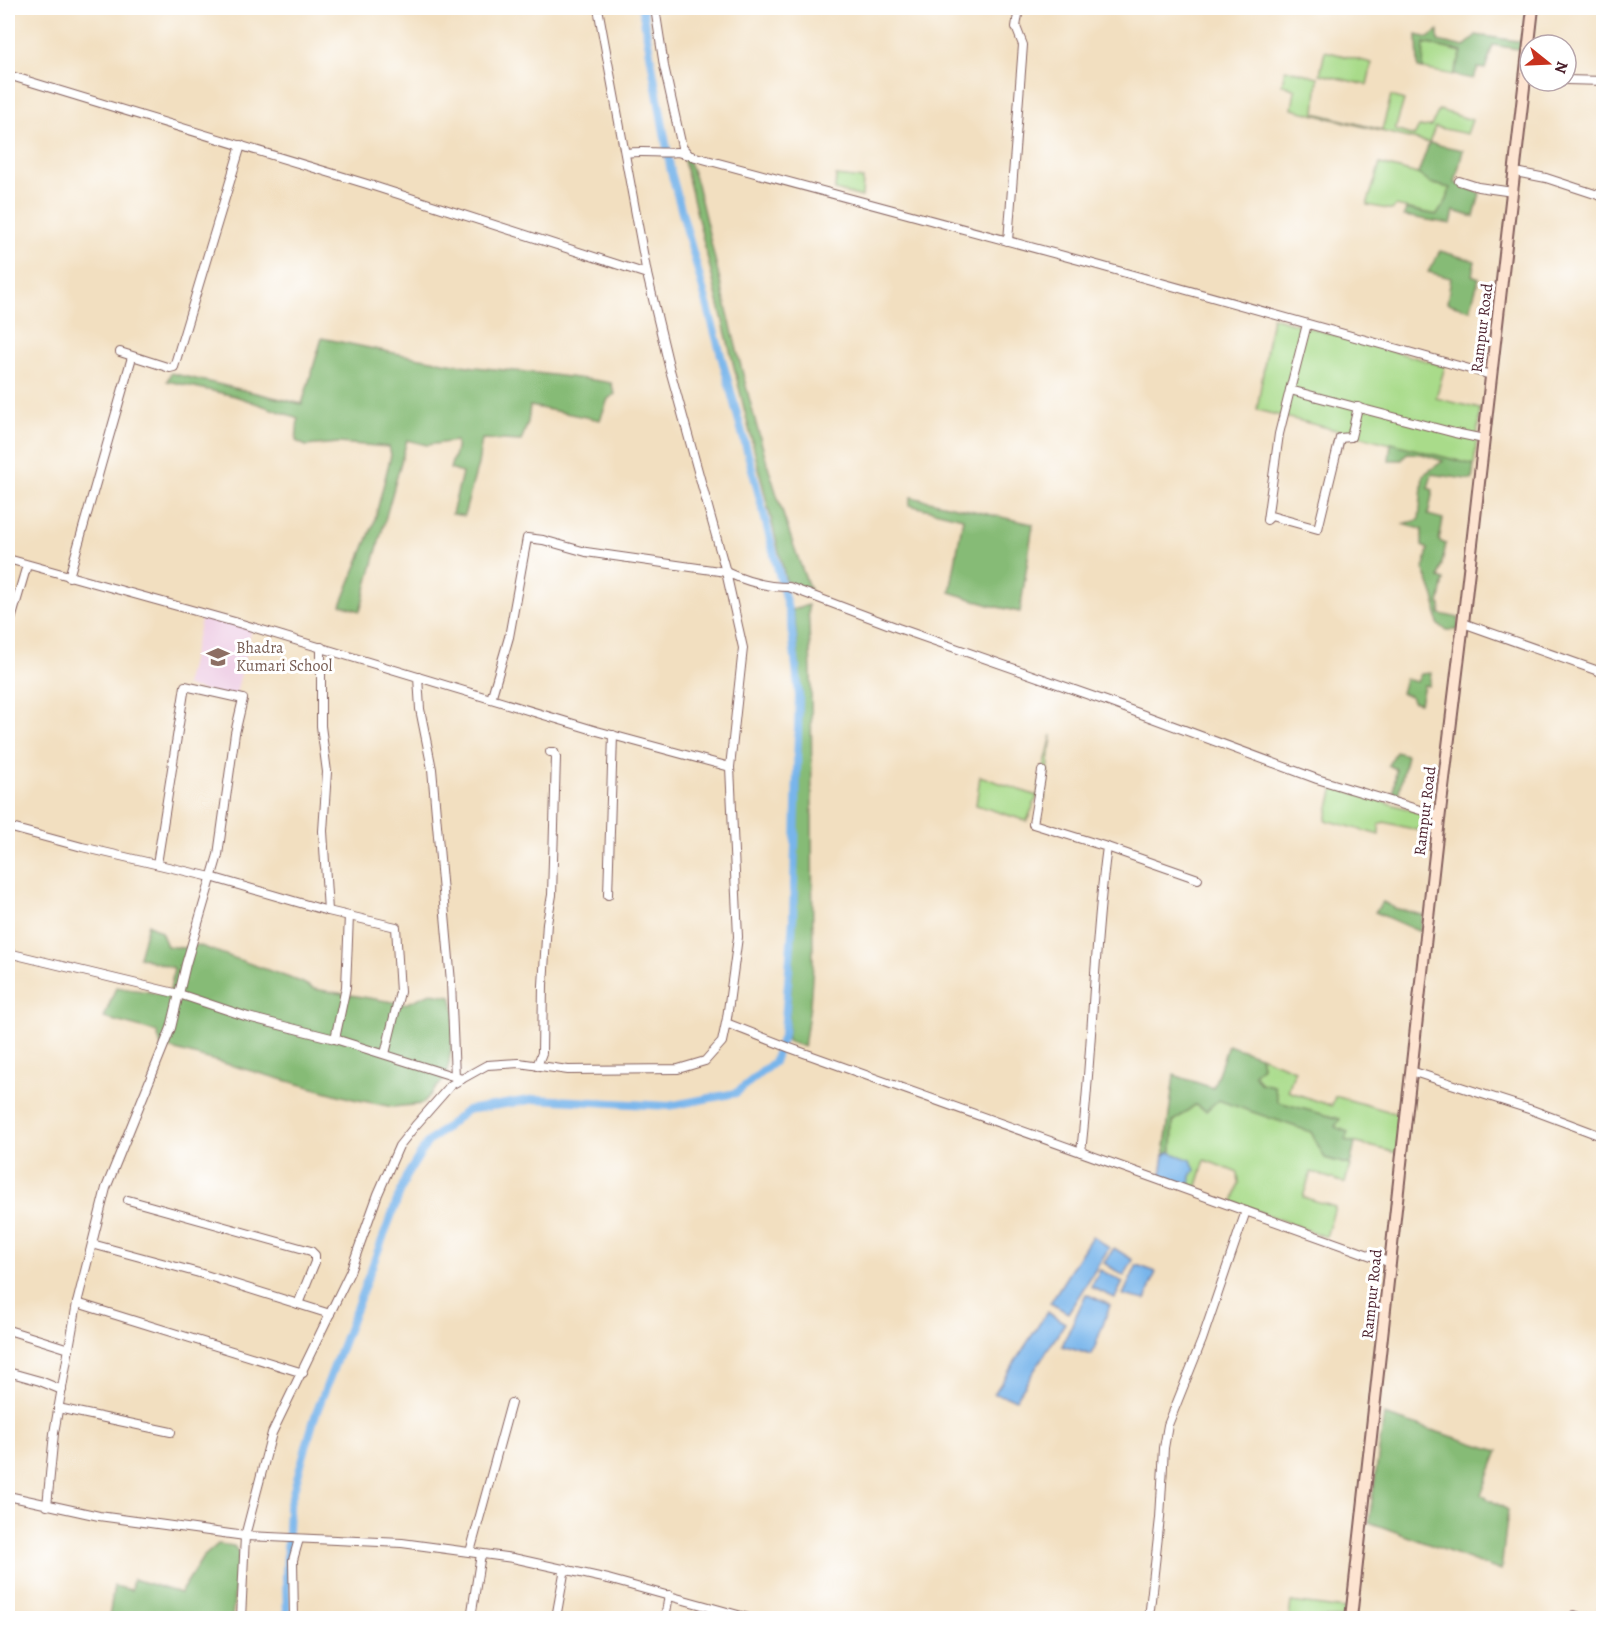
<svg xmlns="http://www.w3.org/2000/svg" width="1611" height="1626" font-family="Alegreya,serif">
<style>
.built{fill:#efd0e6}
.green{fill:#a9db8a;stroke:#7a7d5a;stroke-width:1.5}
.forest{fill:#86bb76;stroke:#686d50;stroke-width:1.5}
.water{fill:#78b5eb;stroke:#616a8b;stroke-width:1.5}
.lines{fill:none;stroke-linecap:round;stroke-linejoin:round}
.canal{stroke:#78b5eb;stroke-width:8}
.minor-casing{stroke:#85625f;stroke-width:10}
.secondary-casing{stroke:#85625f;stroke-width:14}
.minor{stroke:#fff;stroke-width:8}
.secondary{stroke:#fde4d1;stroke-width:10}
.labels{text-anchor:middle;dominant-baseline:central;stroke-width:6;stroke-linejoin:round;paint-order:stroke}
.street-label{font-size:16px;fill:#4a1f2b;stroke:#fff}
.education-label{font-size:16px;fill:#785e54;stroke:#fff;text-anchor:start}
</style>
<rect width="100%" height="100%" fill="#fff"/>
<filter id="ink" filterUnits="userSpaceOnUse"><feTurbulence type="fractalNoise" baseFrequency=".0167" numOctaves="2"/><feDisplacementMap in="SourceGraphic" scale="12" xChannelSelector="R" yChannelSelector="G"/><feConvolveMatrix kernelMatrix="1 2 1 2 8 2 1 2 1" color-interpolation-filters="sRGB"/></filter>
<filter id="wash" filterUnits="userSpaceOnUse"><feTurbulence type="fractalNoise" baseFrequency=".008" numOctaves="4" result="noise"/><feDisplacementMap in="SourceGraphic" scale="24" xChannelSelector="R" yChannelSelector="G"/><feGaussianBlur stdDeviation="1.35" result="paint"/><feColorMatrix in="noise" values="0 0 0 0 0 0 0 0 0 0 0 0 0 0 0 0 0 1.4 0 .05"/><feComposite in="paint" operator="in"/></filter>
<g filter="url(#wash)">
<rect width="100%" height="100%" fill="#f2dfc0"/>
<path class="built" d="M202 616 252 628 235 698 185 686Z"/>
<g class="green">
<path d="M1423 43 1462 52 1453 75 1423 69Z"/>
<path d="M1325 51 1372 63 1367 85 1320 74Z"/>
<path d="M1285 69 1318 77 1315 113 1382 130 1391 96 1404 100 1395 130 1414 136 1419 127 1431 126 1439 110 1472 120 1467 134 1435 127 1429 143 1292 109 1295 90 1282 84Z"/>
<path d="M1380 164 1418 174 1430 183 1450 188 1447 200 1437 215 1396 206 1392 210 1367 205Z"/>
<path d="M836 176 863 179 862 197 835 190Z"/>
<path d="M1272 317 1445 366 1436 398 1480 409 1474 465 1257 410Z"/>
<path d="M1052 735 1045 799 1037 797 1027 821 976 805 980 776 1037 796Z"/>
<path d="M1334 787 1435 817 1433 834 1384 822 1379 825V835L1326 820Z"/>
<path d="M1260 1056 1295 1070 1288 1091 1332 1106 1335 1096 1402 1115 1398 1153 1344 1140 1334 1127 1339 1119 1278 1102 1274 1086 1260 1083 1254 1074 1262 1066Z"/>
<path d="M1218 1100 1311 1132 1325 1158 1350 1165 1345 1183 1311 1172 1303 1197 1335 1207 1326 1237 1233 1202 1239 1183 1238 1173 1205 1160 1196 1189 1190 1187 1191 1160 1169 1152 1172 1150 1173 1122 1195 1105Z"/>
<path d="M1291 1602 1345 1609 1344 1618H1289Z"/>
</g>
<g class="forest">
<path d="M1438 31V41L1464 47 1476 35 1524 42 1523 50 1493 45 1485 69 1478 68 1473 79 1453 75 1462 52 1424 43 1423 69 1418 68 1417 35 1428 38Z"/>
<path d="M1429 143 1463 150 1455 183 1480 193 1474 217 1454 211 1451 224 1404 216 1406 209 1437 215 1447 200 1450 188 1430 183 1418 174Z"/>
<path d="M683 157 688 159 697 184C730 320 759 459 810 590L786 581Z"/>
<path d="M1440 251 1475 261 1472 275 1479 278 1470 310 1447 303 1451 278 1428 272Z"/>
<path d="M322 338C373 349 423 360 475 367 520 372 566 375 611 383L615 394 608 399 600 420 530 406 528 422 521 441 482 439 478 464 464 516 452 514 462 473 450 469C452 458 458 452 456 441L427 445 407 440 360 611 341 605 374 523 391 455 389 447 338 443 306 446 296 441 298 418 235 396 167 381 171 373 302 404Z"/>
<path d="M1391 443 1474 465 1472 480 1432 474 1428 488 1433 490 1428 515 1443 519 1439 541 1446 544 1439 578 1444 580 1439 604 1441 605 1440 614 1459 618 1458 630H1447L1438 625 1435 600 1424 570 1428 549 1422 546V529L1402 524 1419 520 1423 475 1443 461 1422 454 1407 453 1402 460H1389Z"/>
<path d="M911 497 1033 524 1020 612 989 605 950 592 963 518 909 505Z"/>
<path d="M808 605 811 670 813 964 810 1005 804 1047 787 1041 796 920 802 697 795 622 792 610Z"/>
<path d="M1431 673 1429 686 1424 685 1420 703 1412 701 1410 696 1401 693 1405 679 1417 682 1421 674Z"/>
<path d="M1396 752 1407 755 1397 800 1393 798 1396 769 1388 765Z"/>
<path d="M1383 902 1394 908 1423 915 1420 932 1375 912Z"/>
<path d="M148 924 161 932 167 946 182 948 198 945 301 982 314 989 405 1004 431 993 451 996 456 1015 447 1076 422 1104 393 1107 353 1099 161 1046 157 1032 104 1018 116 987 169 995 174 968 139 957Z"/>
<path d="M1228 1045 1260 1056 1262 1066 1254 1074 1260 1083 1274 1086 1278 1102 1340 1119 1335 1127 1348 1132 1345 1140 1355 1143 1350 1165 1325 1158 1311 1132 1218 1100 1206 1111 1195 1105 1173 1122 1172 1150 1164 1155 1174 1075 1213 1088Z"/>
<path d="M1384 1415 1498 1451 1481 1495 1508 1510 1501 1571 1369 1522Z"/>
<path d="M218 1544 234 1546 239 1553 232 1618H109L114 1586 131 1590 133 1579 180 1593 203 1557Z"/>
</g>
<g class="water">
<path d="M1169 1152 1191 1160 1195 1170 1191 1176 1190 1187 1161 1176 1164 1155Z"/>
<path d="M1092 1236 1109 1248 1068 1313 1050 1303Z"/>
<path d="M1114 1248 1133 1260 1124 1276 1104 1263Z"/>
<path d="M1137 1265 1156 1272 1145 1300 1123 1295Z"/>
<path d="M1100 1270 1123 1282 1115 1298 1091 1287Z"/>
<path d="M1086 1294 1110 1305 1092 1355 1062 1346Z"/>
<path d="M1047 1312 1065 1323 1016 1399 994 1394Z"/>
</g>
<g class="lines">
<path class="canal" d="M287 1618 286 1576 289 1507 314 1419 406 1177 427 1143 467 1110 536 1099 669 1106 736 1093 774 1062 784 1033 793 919 799 696 791 621 755 480 671 172 642 8"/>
</g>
</g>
<g filter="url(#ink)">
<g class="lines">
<g class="minor-casing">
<g id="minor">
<path d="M598 8 647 274 670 370 726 572 743 648 730 767"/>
<path d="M655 8 664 66 682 147 688 154"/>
<path d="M8 75 367 184 647 274"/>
<path d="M1566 80 1604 81"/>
<path d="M626 153C643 150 660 154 677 152L1090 263 1491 375"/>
<path d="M1515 172 1546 178 1604 197"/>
<path d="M1459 181 1478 187 1513 192"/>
<path d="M1008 241 1023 45 1016 27 1019 8"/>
<path d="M1307 324 1290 390 1455 433 1484 439"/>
<path d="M120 352 170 368 174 367 241 145"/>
<path d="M1290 390 1279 434 1267 520 1271 516 1318 529 1340 438 1351 437 1358 407"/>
<path d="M8 559 242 624 597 731 730 767 738 937 727 1018 722 1042 705 1061 678 1069 568 1070 519 1063 487 1065 451 1085 415 1126 399 1146 378 1194 350 1272 272 1433 245 1536 241 1618"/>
<path d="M69 577 132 357"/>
<path d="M1463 623 1604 673"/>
<path d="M8 630 27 565"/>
<path d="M321 647V726L327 772 323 831 328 911"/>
<path d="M418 677 420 709 432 769 451 982 455 1077"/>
<path d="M491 699 509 637 527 538 543 540 586 552 726 572C747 582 766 587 789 587L898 628 1106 701 1317 779 1440 816"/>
<path d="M1042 771 1033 824 1107 847C1093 948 1093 1050 1081 1152"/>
<path d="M8 827 82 847 211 877 328 911 396 927 400 992 385 1054"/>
<path d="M1107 847 1198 879"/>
<path d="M608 895 613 735"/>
<path d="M8 953 179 994 248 1017 335 1039 462 1079"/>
<path d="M726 1023 790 1048 1391 1263"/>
<path d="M335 1039 346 987 349 916"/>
<path d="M537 1066 542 1053 543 985 547 923 552 895 556 757 554 752H550"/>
<path d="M1411 1071 1532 1110 1604 1137"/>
<path d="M128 1200 311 1251 315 1255V1262L298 1304"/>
<path d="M92 1244 199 1273 330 1314"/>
<path d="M77 1303 303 1373"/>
<path d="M8 1330 69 1349"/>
<path d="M8 1372 40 1381 62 1390"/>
<path d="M58 1408 171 1432"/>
<path d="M8 1496 99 1516 245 1536 402 1543 513 1558 608 1579 749 1618"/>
<path d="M47 1506 54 1433 77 1303 106 1188 171 1028 186 964 218 855 235 733 243 699 185 686 157 864"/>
<path d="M470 1552 511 1403"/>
<path d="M294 1618 293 1560 299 1539"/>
<path d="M471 1618 481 1554"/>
<path d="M556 1618 565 1568"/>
<path d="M665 1618 669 1595"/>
<path d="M716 1618 717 1610"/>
<path d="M1149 1618 1160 1518 1164 1448 1168 1425 1202 1340 1246 1211"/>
<path d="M1572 1618 1574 1615 1583 1618"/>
</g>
</g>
<g class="secondary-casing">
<path id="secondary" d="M1351 1618 1436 845 1463 623 1533 8"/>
</g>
<use href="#minor" class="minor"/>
<use href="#secondary" class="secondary"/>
</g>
</g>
<defs>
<g id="school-bare" transform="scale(1.8)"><path d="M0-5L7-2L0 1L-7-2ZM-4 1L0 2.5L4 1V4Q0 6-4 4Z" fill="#8d6e63" stroke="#fff" stroke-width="2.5" paint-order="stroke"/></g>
</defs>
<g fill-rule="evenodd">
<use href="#school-bare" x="218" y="657"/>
</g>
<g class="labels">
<g class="street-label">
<text transform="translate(1482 328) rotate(-83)">Rampur Road</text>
<text transform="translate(1425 811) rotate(-83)">Rampur Road</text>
<text transform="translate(1372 1294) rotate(-84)">Rampur Road</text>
</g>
<g class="education-label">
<text x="236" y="648">Bhadra<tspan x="236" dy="18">Kumari School</tspan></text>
</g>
</g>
<rect width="1611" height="1626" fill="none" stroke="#fff" stroke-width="30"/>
<g transform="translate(1548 63) rotate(108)"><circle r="28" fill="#ffffff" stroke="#b7a5aa" stroke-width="1.5"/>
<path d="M0-4.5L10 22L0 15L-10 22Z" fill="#c8321e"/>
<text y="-9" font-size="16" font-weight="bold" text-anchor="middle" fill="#4a1f2b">N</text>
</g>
</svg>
